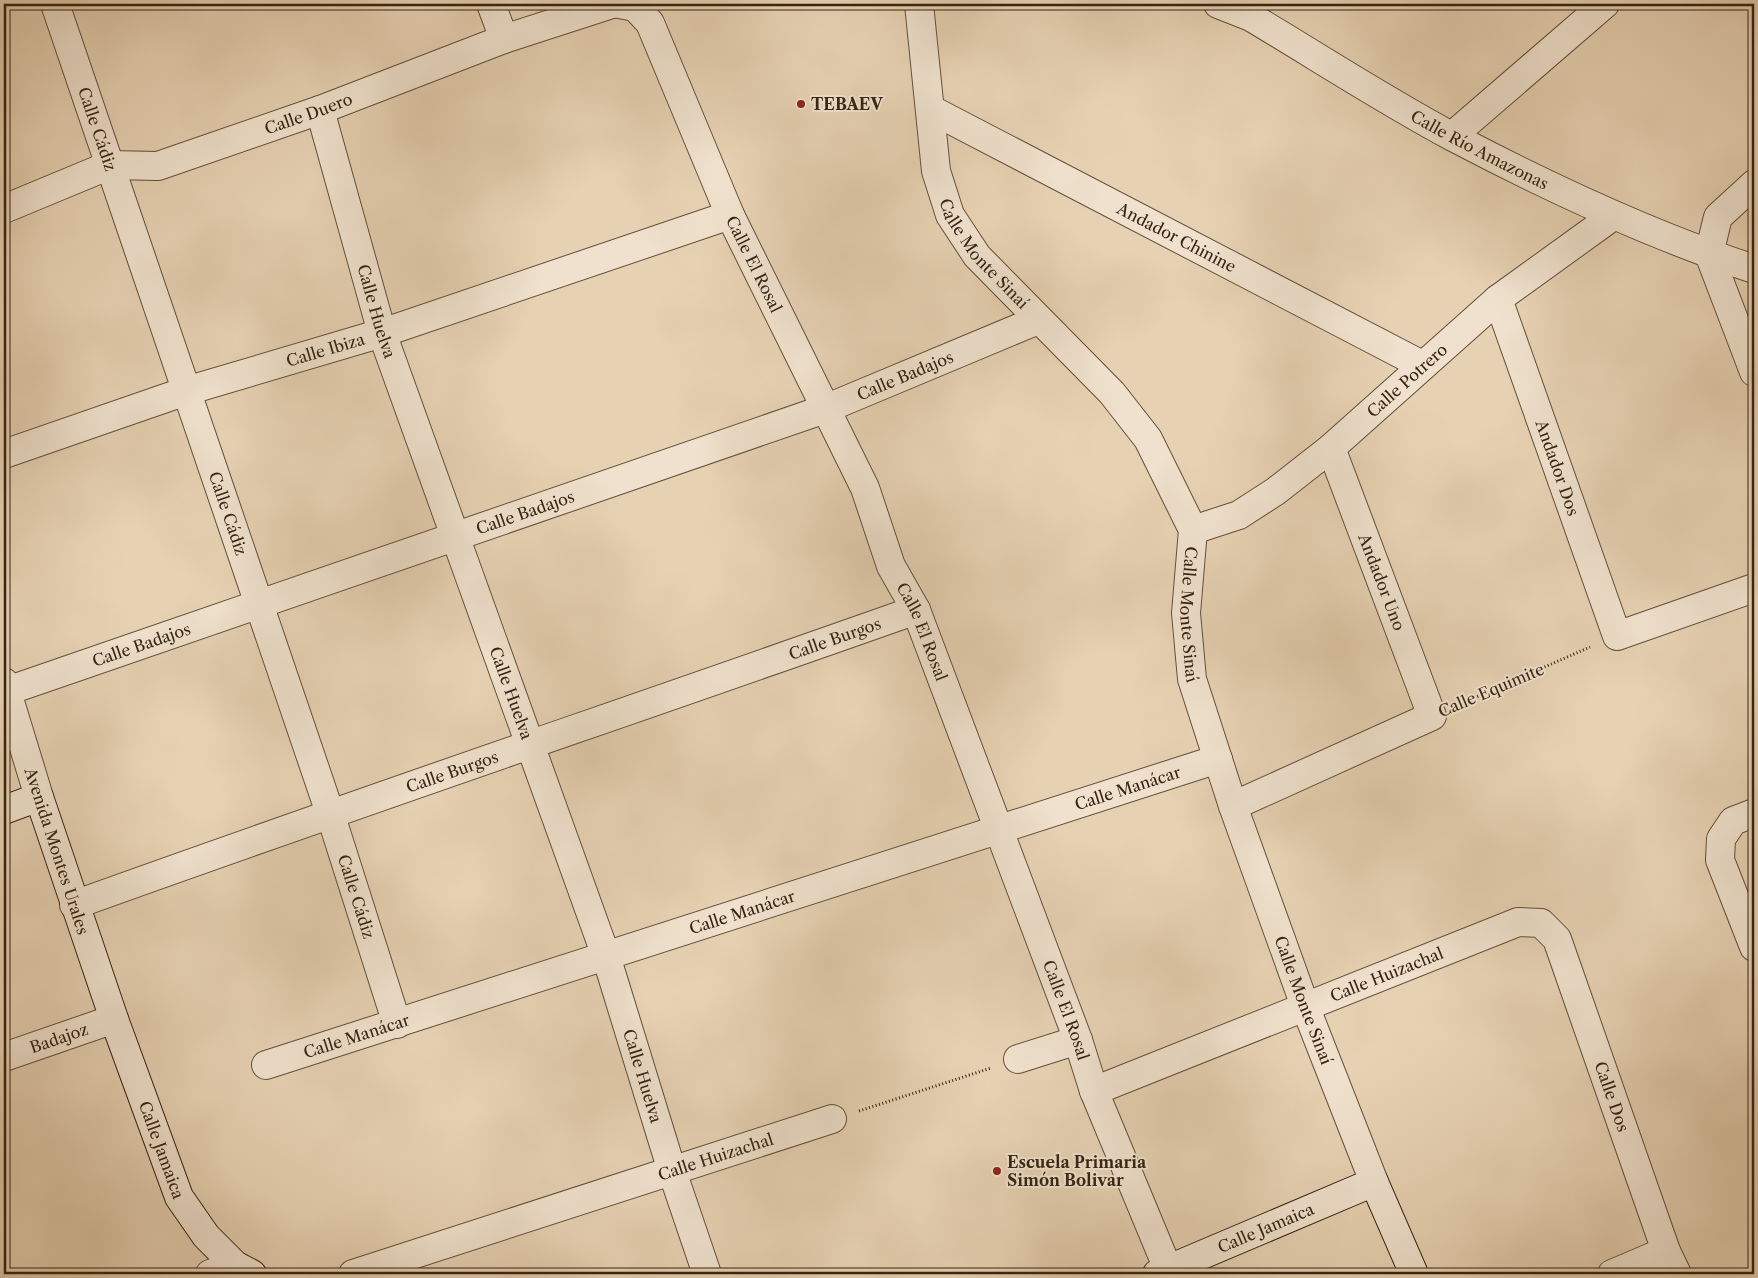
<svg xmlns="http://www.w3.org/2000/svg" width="1758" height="1278" font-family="'Libre Caslon Text',serif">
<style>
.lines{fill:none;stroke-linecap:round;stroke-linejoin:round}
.minor-casing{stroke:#624f3a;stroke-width:30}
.secondary-casing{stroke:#362412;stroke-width:30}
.path{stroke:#362412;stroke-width:3;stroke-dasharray:1 2.5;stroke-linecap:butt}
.minor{stroke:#efe1cd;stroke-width:28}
.secondary{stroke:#efe1cd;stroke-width:28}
.poi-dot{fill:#8f2418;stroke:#efe1cd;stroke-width:2}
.labels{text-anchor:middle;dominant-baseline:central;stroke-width:4;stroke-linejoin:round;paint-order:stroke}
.poi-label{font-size:16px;font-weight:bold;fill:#362412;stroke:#efe1cd;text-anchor:start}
.street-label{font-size:16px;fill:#362412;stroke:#efe1cd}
</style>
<rect width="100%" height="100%" fill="#e6d1b2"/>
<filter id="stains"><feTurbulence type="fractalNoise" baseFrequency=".004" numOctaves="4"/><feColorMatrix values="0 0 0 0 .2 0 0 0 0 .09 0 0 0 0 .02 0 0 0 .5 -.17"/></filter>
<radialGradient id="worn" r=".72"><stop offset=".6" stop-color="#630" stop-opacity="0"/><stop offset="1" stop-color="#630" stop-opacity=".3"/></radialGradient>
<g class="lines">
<g class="minor-casing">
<g id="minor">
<path id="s1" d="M55 4 330 813 397 1024"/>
<path d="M491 4 504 39"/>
<path id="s2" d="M619 4 635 7 650 23 730 215 865 488 891 566 916 610 1078 1040 1094 1091 1170 1274"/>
<path id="s3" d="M919 4 936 171 950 215 977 256 1112 393 1148 439 1193 530 1186 613 1192 679 1233 806 1305 1006 1374 1182"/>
<path id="s4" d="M1218 4 1251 17C1318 57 1384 100 1453 137 1550 188 1650 235 1754 269"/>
<path id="s5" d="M930 109 1422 365"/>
<path id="s6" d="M320 110 382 333 606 956 672 1171 707 1274"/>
<path d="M1452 136 1605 4"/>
<path d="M1754 184 1718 217 1709 254 1754 372"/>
<path id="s7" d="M4 209 110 165 158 166 320 110 504 39 612 4"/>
<path id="s8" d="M1498 299 1617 636 1754 588"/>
<path id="s9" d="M4 454 186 391 382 333 730 215"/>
<path id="s10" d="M1193 530 1239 515 1276 491 1331 448 1498 299 1613 216"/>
<path d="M4 682 39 797"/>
<path id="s11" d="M7 691 825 409 1038 320"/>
<path d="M1233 806 1432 716 1331 448"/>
<path d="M1754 813 1733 821 1721 839 1720 860 1754 947"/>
<path id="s12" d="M74 905C354 804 636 709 916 610"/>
<path id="s13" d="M4 1057 114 1019"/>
<path d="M1018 1059 1078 1040"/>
<path id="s14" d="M266 1065 1218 759"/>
<path id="s15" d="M1094 1091 1518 922 1541 923 1557 939 1666 1251 1677 1274"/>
<path d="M210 1274 235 1265"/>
<path id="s16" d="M353 1274 832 1119"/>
<path d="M1612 1274 1666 1251"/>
</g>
</g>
<g class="secondary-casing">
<g id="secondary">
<path id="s17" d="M4 810 39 797 114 1019 179 1197 206 1236 235 1265 252 1274"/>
<path id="s18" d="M1157 1274 1374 1182 1414 1274"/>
</g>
</g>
<g class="path">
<path d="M1458 705 1590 647"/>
<path d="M859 1111 991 1068"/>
</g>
<use href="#minor" class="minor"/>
<use href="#secondary" class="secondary"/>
</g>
<g class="poi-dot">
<circle cx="801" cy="104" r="5"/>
<circle cx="997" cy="1171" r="5"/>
</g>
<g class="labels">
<g class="poi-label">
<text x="811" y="104">TEBAEV</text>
<text x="1007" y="1162">Escuela Primaria<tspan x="1007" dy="18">Simón Bolivar</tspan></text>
</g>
<g class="street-label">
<text stroke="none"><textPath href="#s7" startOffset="322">Calle Duero</textPath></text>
<text stroke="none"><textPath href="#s1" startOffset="132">Calle Cádiz</textPath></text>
<text stroke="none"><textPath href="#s4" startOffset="300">Calle Río Amazonas</textPath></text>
<text stroke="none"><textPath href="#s5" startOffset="278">Andador Chinine</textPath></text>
<text stroke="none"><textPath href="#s3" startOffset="265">Calle Monte Sinaí</textPath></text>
<text stroke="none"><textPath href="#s2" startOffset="301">Calle El Rosal</textPath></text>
<text stroke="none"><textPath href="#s6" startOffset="209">Calle Huelva</textPath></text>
<text stroke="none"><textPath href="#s9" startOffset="338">Calle Ibiza</textPath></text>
<text stroke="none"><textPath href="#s11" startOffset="952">Calle Badajos</textPath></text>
<text stroke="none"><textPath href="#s10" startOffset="264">Calle Potrero</textPath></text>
<text stroke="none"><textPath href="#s8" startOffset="179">Andador Dos</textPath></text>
<text stroke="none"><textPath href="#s1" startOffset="538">Calle Cádiz</textPath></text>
<text stroke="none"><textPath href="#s11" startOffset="548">Calle Badajos</textPath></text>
<text transform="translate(1382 582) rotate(69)">Andador Uno</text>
<text stroke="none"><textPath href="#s3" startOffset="700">Calle Monte Sinaí</textPath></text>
<text stroke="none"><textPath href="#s2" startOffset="706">Calle El Rosal</textPath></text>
<text stroke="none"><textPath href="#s12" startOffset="806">Calle Burgos</textPath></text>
<text stroke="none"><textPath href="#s11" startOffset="142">Calle Badajos</textPath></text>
<text transform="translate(1491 690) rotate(-23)">Calle Equimite</text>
<text stroke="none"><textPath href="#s6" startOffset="614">Calle Huelva</textPath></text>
<text stroke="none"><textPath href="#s12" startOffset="401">Calle Burgos</textPath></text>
<text stroke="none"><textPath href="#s14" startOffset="905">Calle Manácar</textPath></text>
<text transform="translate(57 851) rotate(72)">Avenida Montes Urales</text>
<text stroke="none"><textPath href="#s1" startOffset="942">Calle Cádiz</textPath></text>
<text stroke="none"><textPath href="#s14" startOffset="500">Calle Manácar</textPath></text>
<text stroke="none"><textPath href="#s15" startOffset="315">Calle Huizachal</textPath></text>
<text stroke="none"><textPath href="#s3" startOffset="1105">Calle Monte Sinaí</textPath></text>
<text stroke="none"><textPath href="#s2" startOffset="1111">Calle El Rosal</textPath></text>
<text stroke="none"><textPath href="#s14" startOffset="95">Calle Manácar</textPath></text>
<text stroke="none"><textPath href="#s13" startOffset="58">Badajoz</textPath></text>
<text stroke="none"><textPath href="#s6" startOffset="1019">Calle Huelva</textPath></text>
<text stroke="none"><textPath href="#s15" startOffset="669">Calle Dos</textPath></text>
<text stroke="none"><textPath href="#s17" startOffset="411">Calle Jamaica</textPath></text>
<text stroke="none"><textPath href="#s16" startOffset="381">Calle Huizachal</textPath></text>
<text stroke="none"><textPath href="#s18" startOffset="118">Calle Jamaica</textPath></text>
</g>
</g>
<rect width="1758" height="1278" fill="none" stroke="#e6d1b2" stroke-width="20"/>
<rect x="5" y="5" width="1748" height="1268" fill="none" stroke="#362412" stroke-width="2.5"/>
<rect x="10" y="10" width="1738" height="1258" fill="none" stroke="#362412"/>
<rect width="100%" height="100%" filter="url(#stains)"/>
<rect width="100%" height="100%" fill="url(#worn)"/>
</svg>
